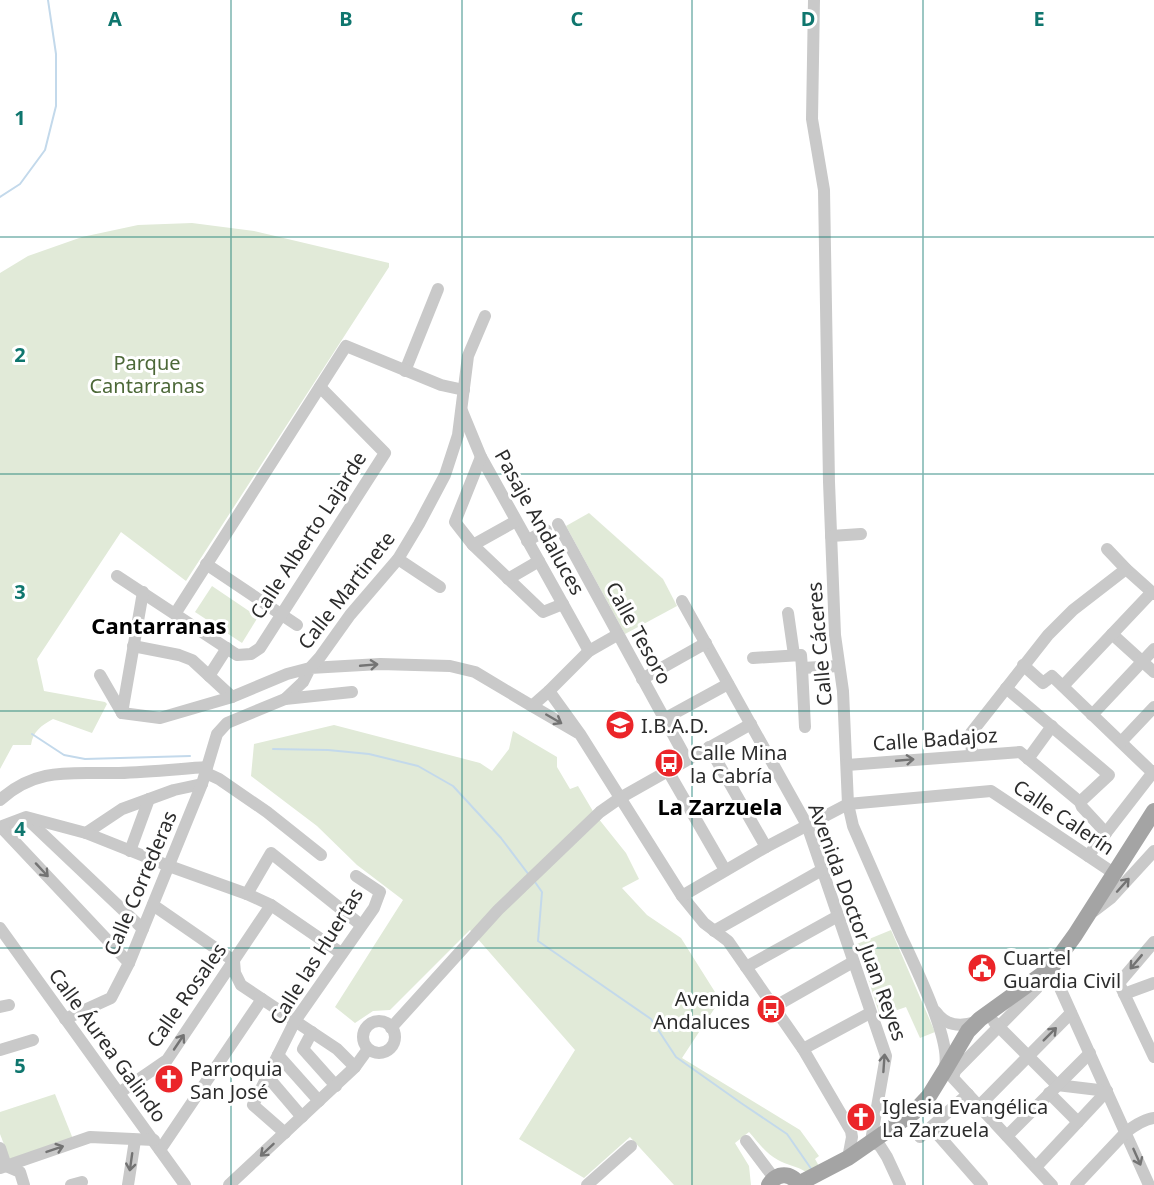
<svg xmlns="http://www.w3.org/2000/svg" width="1154" height="1185" font-family="'Noto Sans',sans-serif">
<style>
.green{fill:#e1ead8}
.lines{fill:none;stroke-linecap:round;stroke-linejoin:round}
.stream{stroke:#c3d9eb;stroke-width:2}
.minor{stroke:#c9c9c9;stroke-width:12}
.major{stroke:#a4a4a4;stroke-width:16}
.oneway{stroke:#737373}
.grid{fill:none;stroke:#0f766e;stroke-width:1.5;stroke-opacity:0.55}
.labels{text-anchor:middle;dominant-baseline:central;stroke-width:6;stroke-linejoin:round;paint-order:stroke}
.park-label{font-size:20px;fill:#4c6838;stroke:#fff}
.street-label{font-size:20px;fill:#2c2c2c;stroke:#fff}
.poi-label{font-size:20px;fill:#2c2c2c;stroke:#fff;text-anchor:start}
.quarter-label{font-size:22px;font-weight:bold;fill:#000;stroke:#fff}
.grid-label{font-size:20px;text-anchor:middle;font-weight:bold;fill:#0f766e;stroke:#fff;stroke-width:6;stroke-linejoin:round;paint-order:stroke}
</style>
<rect width="100%" height="100%" fill="#fff"/>
<g class="green">
<path d="M192 223 254 231 389 263V267L186 581 121 532 37 659 44 691 105 702 107 704 92 733 53 719C41 726 33 731 31 745H13L0 769V273L28 256 82 237 138 225Z"/>
<path d="M589 513 663 579 677 606 625 634 566 526Z"/>
<path d="M212 586 258 617 242 643 195 612Z"/>
<path d="M334 725 480 763 492 771 509 749 513 731 557 757V767L570 789 578 786 594 813 626 853 639 879 622 888 647 915 681 938 720 1000 682 1058 800 1130 819 1156 815 1159 819 1166 806 1172C797 1166 787 1165 778 1160 766 1154 758 1142 749 1132L735 1143 749 1166 751 1185H674L630 1137 584 1178 519 1139 575 1050 470 930 390 1010 373 1011 355 1023 335 1007 403 900 357 865 317 826 251 776 254 744Z"/>
<path d="M891 930 935 1032 920 1038 906 1007 880 1016 857 944Z"/>
<path d="M55 1094 73 1139 10 1160 0 1134V1112Z"/>
</g>
<g class="lines">
<g class="stream">
<path d="M0 197 20 184 45 150 56 106V54L48 0"/>
<path d="M32 734 64 755 85 759 190 756"/>
<path d="M273 749 328 750 369 754 418 766 453 786 501 838 529 875"/>
<path d="M535 882 542 892 538 941 651 1019 676 1057 741 1103 787 1134 812 1170"/>
</g>
<g class="minor">
<path d="M814 0 812 119 824 190 829 482 835 635 843 691 848 804 853 826C869 863 885 900 901 936 914 964 951 1039 945 1066"/>
<path d="M405 371 438 289"/>
<path d="M462 411 481 457 589 651"/>
<path d="M481 457 455 522 473 545 543 612 563 604"/>
<path d="M558 524 687 760"/>
<path d="M831 536 861 534"/>
<path d="M527 541 546 530"/>
<path d="M473 545 516 521"/>
<path d="M1107 549 1126 569 1154 594"/>
<path d="M398 559 440 587"/>
<path d="M206 564 297 625"/>
<path d="M117 576 237 655 251 654 260 648 385 453 320 387"/>
<path d="M508 579 539 561"/>
<path d="M682 601 807 825 886 1056 871 1141 880 1146 887 1157 900 1185"/>
<path d="M788 613 794 655"/>
<path d="M175 614 346 346 441 385 464 390"/>
<path d="M1112 634 1154 672"/>
<path d="M133 646 179 655 192 660 232 697"/>
<path d="M753 658 801 655 802 668"/>
<path d="M1023 665 1043 683 1052 676 1154 774"/>
<path d="M100 675 122 713"/>
<path d="M209 676 227 648"/>
<path d="M642 679 706 643"/>
<path d="M1063 686 1152 592"/>
<path d="M1006 688 1109 775 1080 802"/>
<path d="M549 691 589 651 617 635"/>
<path d="M285 699 303 682 310 668 380 664 450 666 475 672 532 706"/>
<path d="M122 713 160 718 232 697 287 674 310 668 320 657 350 615 398 559 419 524 445 475 458 435 468 356 485 316"/>
<path d="M122 713 143 592"/>
<path d="M1092 715 1154 649"/>
<path d="M664 719 728 684"/>
<path d="M805 727 802 668 839 666"/>
<path d="M580 734 532 706 549 691 580 734 682 896 704 923 728 941 803 1049 851 1131 852 1137 848 1158"/>
<path d="M1121 742 1154 707"/>
<path d="M709 747 766 847"/>
<path d="M972 755 971 733 1048 635 1073 610 1126 569"/>
<path d="M1028 759 1052 726"/>
<path d="M847 765 1020 752 1080 802 1082 807 1106 833"/>
<path d="M668 771 725 870"/>
<path d="M206 773 219 779 267 812 321 855"/>
<path d="M0 800C37 766 73 774 119 773 148 772 178 769 207 767"/>
<path d="M26 818 143 929"/>
<path d="M0 827 26 817 86 833 122 809 174 790 202 784"/>
<path d="M2 828 129 963"/>
<path d="M86 833 169 866 247 894 271 905 341 953"/>
<path d="M130 851 149 799"/>
<path d="M1088 856 1154 771"/>
<path d="M247 894 271 853 361 925"/>
<path d="M682 896 766 847 848 804 991 791 1115 874"/>
<path d="M153 905 234 961 235 973 241 985 337 1049 355 1067"/>
<path d="M1094 911 1111 898 1154 851"/>
<path d="M0 928 185 1185"/>
<path d="M714 931 822 870"/>
<path d="M1154 942 1119 983 1154 1057"/>
<path d="M746 967 838 916"/>
<path d="M1051 968 1149 1185"/>
<path d="M1045 976 1037 988 955 1071 953 1078 1052 1185"/>
<path d="M1124 994 1154 983"/>
<path d="M0 1007 9 1005"/>
<path d="M774 1007 853 962"/>
<path d="M936 1012C946 1026 960 1027 976 1022"/>
<path d="M65 1019 111 998 129 963 202 784 217 734 227 723 285 699 352 692"/>
<circle cx="379" cy="1037" r="16"/>
<path d="M994 1022 1057 1085 1107 1091"/>
<path d="M391 1028 498 910 600 812 620 798 751 724"/>
<path d="M312 1032 303 1049 336 1086"/>
<path d="M803 1049 870 1013"/>
<path d="M0 1050 33 1040"/>
<path d="M278 1055 319 1101"/>
<path d="M267 1076 302 1117"/>
<path d="M119 1093 167 1060 271 905"/>
<path d="M1049 1093 1078 1122"/>
<path d="M979 1106 1071 1013"/>
<path d="M932 1128 982 1185"/>
<path d="M285 1133 253 1105 295 1021 374 908 380 892 356 876"/>
<path d="M1007 1136 1090 1053"/>
<path d="M920 1137 968 1094"/>
<path d="M746 1141 774 1178"/>
<path d="M0 1148 6 1166 20 1172 24 1185"/>
<path d="M160 1150 262 999"/>
<path d="M1036 1167 1107 1091"/>
<path d="M0 1168 90 1137 154 1140"/>
<path d="M71 1185 82 1182"/>
<path d="M128 1185 135 1140"/>
<path d="M229 1185 355 1067 368 1049"/>
<path d="M587 1185 631 1146"/>
<path d="M1076 1185 1126 1132C1134 1126 1144 1119 1154 1118"/>
</g>
<g class="major">
<path d="M798 1184 848 1158 913 1113 929 1096 945 1070 968 1031 980 1019 1051 968 1075 935 1154 811"/>
<path d="M769 1185C777 1172 791 1172 799 1185"/>
</g>
</g>
<defs><path id="oneway-shaft" d="M-6 0H5M1.5-3L5.5 0L1.5 3" fill="none" stroke-width="1.6" stroke-linecap="round" stroke-linejoin="round" transform="scale(1.5)"/></defs>
<g class="oneway">
<use href="#oneway-shaft" transform="translate(369 665) rotate(-5)"/>
<use href="#oneway-shaft" transform="translate(554 719) rotate(30)"/>
<use href="#oneway-shaft" transform="translate(905 760) rotate(-5)"/>
<use href="#oneway-shaft" transform="translate(42 870) rotate(47)"/>
<use href="#oneway-shaft" transform="translate(1123 885) rotate(-48)"/>
<use href="#oneway-shaft" transform="translate(1136 962) rotate(130)"/>
<use href="#oneway-shaft" transform="translate(1050 1034) rotate(-45)"/>
<use href="#oneway-shaft" transform="translate(179 1042) rotate(-56)"/>
<use href="#oneway-shaft" transform="translate(884 1063) rotate(-86)"/>
<use href="#oneway-shaft" transform="translate(55 1149) rotate(-19)"/>
<use href="#oneway-shaft" transform="translate(267 1150) rotate(137)"/>
<use href="#oneway-shaft" transform="translate(1137 1157) rotate(66)"/>
<use href="#oneway-shaft" transform="translate(131 1162) rotate(98)"/>
</g>
<path class="grid" d="M231 0V1185M462 0V1185M692 0V1185M923 0V1185M0 237H1154M0 474H1154M0 711H1154M0 948H1154"/>
<defs>
<g id="school-disc" transform="scale(1.5)"><circle r="9.5" fill="#eb2529" stroke="#fff"/><path d="M0-5L7-2L0 1L-7-2ZM-4 1L0 2.5L4 1V4Q0 6-4 4Z" fill="#fff"/></g>
<g id="bus-disc" transform="scale(1.5)"><circle r="9.5" fill="#eb2529" stroke="#fff"/><path d="M-5-6H5V4H4V6H2V4H-2V6H-4V4H-5ZM-3.5-4V0h7V-4ZM-3.5 1.2v1.5H-2V1.2ZM2 1.2v1.5H3.5V1.2Z" fill="#fff"/></g>
<g id="civic-disc" transform="scale(1.5)"><circle r="9.5" fill="#eb2529" stroke="#fff"/><path d="M-.6-6.5H3V-4.5H.6V-3L4-1V1h2V6H-6V1h2V-1L-.6-3ZM-1.2 2.5V6h2.4V2.5Z" fill="#fff"/></g>
<g id="church-disc" transform="scale(1.5)"><circle r="9.5" fill="#eb2529" stroke="#fff"/><path d="M-1.2-6h2.4v3.5h3.3v2.4h-3.3V6h-2.4V-.1h-3.3v-2.4h3.3Z" fill="#fff"/></g>
</defs>
<g fill-rule="evenodd">
<use href="#school-disc" x="620" y="725"/>
<use href="#bus-disc" x="669" y="763"/>
<use href="#civic-disc" x="982" y="968"/>
<use href="#bus-disc" x="771" y="1009"/>
<use href="#church-disc" x="169" y="1079"/>
<use href="#church-disc" x="861" y="1117"/>
</g>
<g class="labels">
<g class="park-label">
<text x="147" y="362">Parque<tspan x="147" dy="23">Cantarranas</tspan></text>
</g>
<g class="street-label">
<text transform="translate(540 522) rotate(61)">Pasaje Andaluces</text>
<text transform="translate(308 535) rotate(-57)">Calle Alberto Lajarde</text>
<text transform="translate(346 590) rotate(-52)">Calle Martinete</text>
<text transform="translate(639 633) rotate(61)">Calle Tesoro</text>
<text transform="translate(819 644) rotate(-95)">Calle Cáceres</text>
<text transform="translate(935 739) rotate(-4)">Calle Badajoz</text>
<text transform="translate(1064 817) rotate(34)">Calle Calerín</text>
<text transform="translate(140 883) rotate(-67)">Calle Correderas</text>
<text transform="translate(858 922) rotate(70)">Avenida Doctor Juan Reyes</text>
<text transform="translate(316 956) rotate(-58)">Calle las Huertas</text>
<text transform="translate(186 995) rotate(-55)">Calle Rosales</text>
<text transform="translate(108 1045) rotate(54)">Calle Áurea Galindo</text>
</g>
<g class="poi-label">
<text x="641" y="725">I.B.A.D.</text>
<text x="690" y="752">Calle Mina<tspan x="690" dy="23">la Cabría</tspan></text>
<text x="1003" y="957">Cuartel<tspan x="1003" dy="23">Guardia Civil</tspan></text>
<text x="750" y="998" text-anchor="end">Avenida<tspan x="750" dy="23">Andaluces</tspan></text>
<text x="190" y="1068">Parroquia<tspan x="190" dy="23">San José</tspan></text>
<text x="882" y="1106">Iglesia Evangélica<tspan x="882" dy="23">La Zarzuela</tspan></text>
</g>
<g class="quarter-label">
<text x="159" y="625">Cantarranas</text>
<text x="720" y="806">La Zarzuela</text>
</g>
</g>
<g class="grid-label">
<text x="115" y="26">A</text>
<text x="346" y="26">B</text>
<text x="577" y="26">C</text>
<text x="808" y="26">D</text>
<text x="1039" y="26">E</text>
<text x="20" y="125">1</text>
<text x="20" y="362">2</text>
<text x="20" y="599">3</text>
<text x="20" y="836">4</text>
<text x="20" y="1073">5</text>
</g>
</svg>
